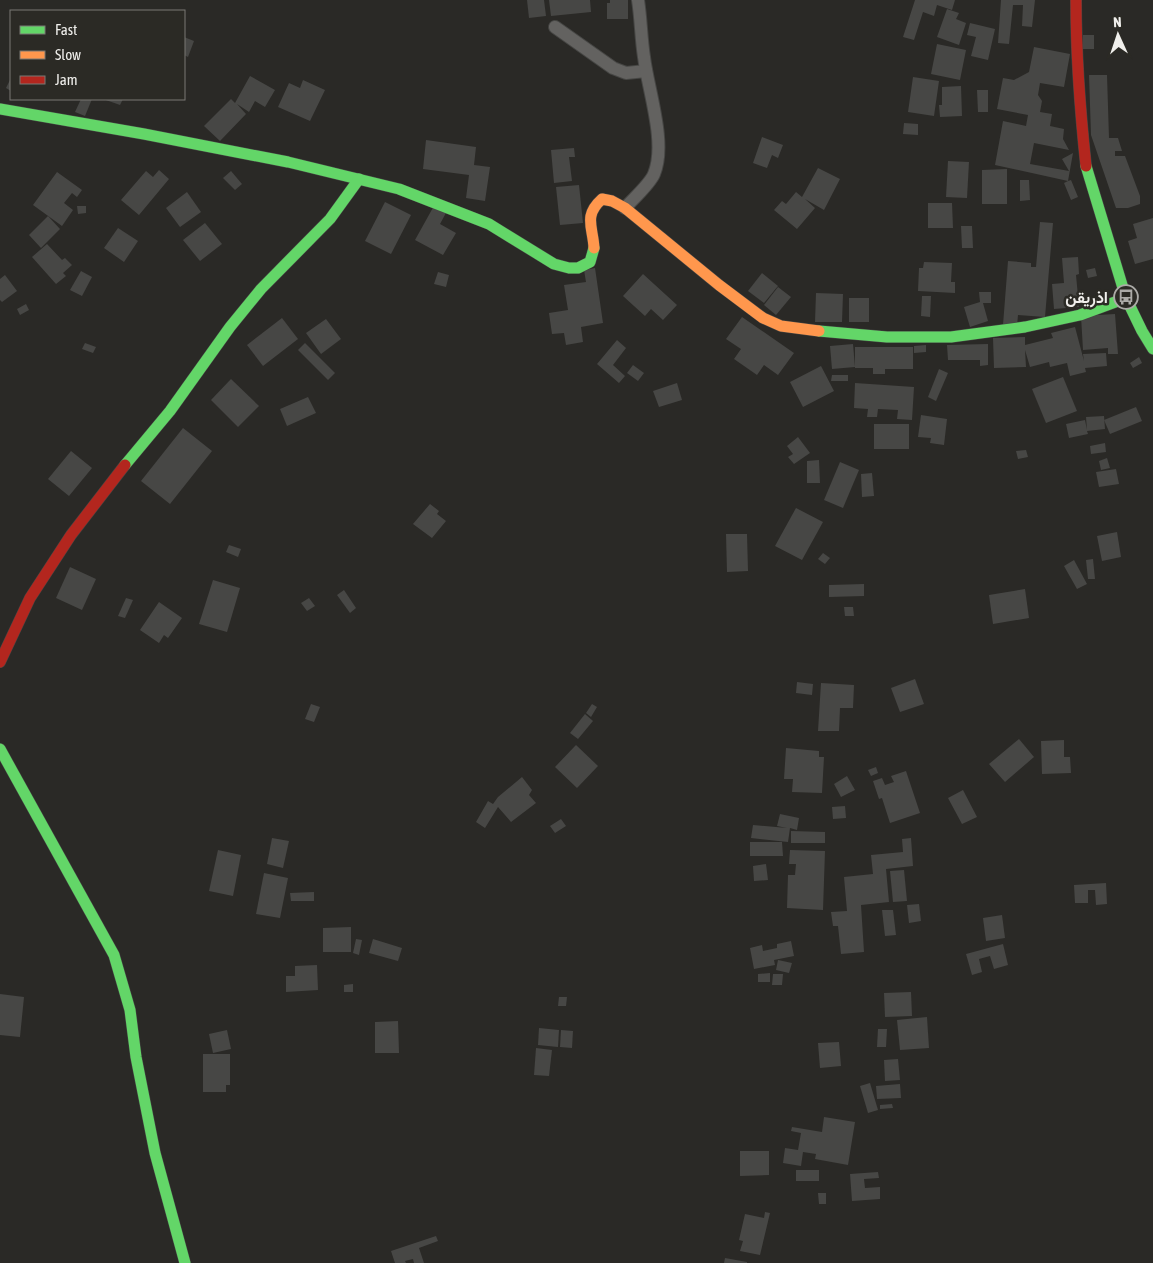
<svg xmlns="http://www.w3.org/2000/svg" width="1153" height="1263" font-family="'Asap Condensed',Vazirmatn,sans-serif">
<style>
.building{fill:#474745}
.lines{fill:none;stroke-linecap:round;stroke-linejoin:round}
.street-casing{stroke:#464644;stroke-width:14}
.fast-casing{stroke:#464644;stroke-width:12}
.slow-casing{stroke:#464644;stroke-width:12}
.jam-casing{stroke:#464644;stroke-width:12}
.street{stroke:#636260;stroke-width:12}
.fast{stroke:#63d668;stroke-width:11}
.slow{stroke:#ff974d;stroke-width:11}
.jam{stroke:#b3261e;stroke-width:11}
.labels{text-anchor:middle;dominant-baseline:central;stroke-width:5;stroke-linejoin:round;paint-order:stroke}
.poi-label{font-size:16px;font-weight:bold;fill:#f0efec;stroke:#2b2a25;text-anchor:end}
</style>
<rect width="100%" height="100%" fill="#2a2926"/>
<g class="building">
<path d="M527 0H544L546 16 529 18Z"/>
<path d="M549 0H590L591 12 551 16Z"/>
<path d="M610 0H628V19H607V3H610Z"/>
<path d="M915 0H955L952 10 937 5 934 16 923 12 914 40 903 37Z"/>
<path d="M1001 0H1035L1032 27 1022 26 1023 5H1013L1009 44 998 43Z"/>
<path d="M947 9 959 13 956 19 966 23 959 45 937 37Z"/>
<path d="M970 23 995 29 988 60 971 56 976 37 967 35Z"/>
<rect x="1083" y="35" width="11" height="14"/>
<path d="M184 37 194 41 188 57 184 55Z"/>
<path d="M937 44 966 50 960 80 931 74Z"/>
<path d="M1034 47 1070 54 1064 87 1040 83 1038 95 1042 101 1040 112 1052 114 1050 126 1064 129 1063 139 1069 150 1034 143 1030 164 1069 171 1062 159 1073 153 1068 181 1071 180 1078 197 1071 200 1064 183 1068 181 995 165 1003 121 1026 126 1028 115 997 109 1003 78 1014 80 1029 72Z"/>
<path d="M1089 75H1107L1109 138H1118L1122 151H1115V156H1125L1140 196V204L1128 208H1116L1091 135Z"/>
<path d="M250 76 275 90 265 107 255 101 249 112 237 104 246 114 220 141 204 126 231 99 235 103Z"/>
<path d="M913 77 939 81 934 116 908 112Z"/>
<path d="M11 78V91L6 88Z"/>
<path d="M303 80 325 90 310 121 278 107 289 83 300 88Z"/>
<path d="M961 86 962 116 940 117 939 105H942V87Z"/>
<path d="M977 90H988V112H978Z"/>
<path d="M81 99H92L85 116 75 112Z"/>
<path d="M103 99H123L120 105Z"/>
<path d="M904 123 918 124V135L903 134Z"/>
<path d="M762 137 783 145 778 158 772 155 767 168 753 163Z"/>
<path d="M426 140 476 147 474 165 490 167 485 201 466 198 469 175 423 169Z"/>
<path d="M574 148 575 157H569L572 181 554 183 551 150Z"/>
<path d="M948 161 969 162 967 198 946 197Z"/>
<path d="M818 168 840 179 824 210 805 199 815 208 797 229 774 210 782 201 786 204 796 192 802 197Z"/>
<path d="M1007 169V204H982V170Z"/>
<path d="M159 170 169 179 139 215 121 200 146 171 153 177Z"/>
<path d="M231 171 242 184 235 190 223 178Z"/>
<path d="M57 172 82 190 77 197 72 193 64 203 73 210 62 226 33 205Z"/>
<path d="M1020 180H1029L1030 200 1020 201Z"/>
<path d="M579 185 583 223 560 225 556 187Z"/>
<path d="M187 192 201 212 180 227 166 208Z"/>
<path d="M385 202 411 215 391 254 365 241Z"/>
<path d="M928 203H952L953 228H928Z"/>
<path d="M435 204 447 211 440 224 456 233 443 255 415 240Z"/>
<path d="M77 206H86V213L78 214Z"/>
<path d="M48 216 60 229 41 248 29 235Z"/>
<path d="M1153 218V259L1135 264 1128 241 1137 238 1133 224Z"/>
<path d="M1040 222 1053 223 1045 317 1018 315 1017 326 1003 325 1008 261 1031 263V267H1036Z"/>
<path d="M205 223 222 244 200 261 183 240Z"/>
<path d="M961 226H972L973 248H962Z"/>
<path d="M118 228 138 241 124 262 104 248Z"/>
<path d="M47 244 62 260 65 258 72 265 63 273 66 276 56 284 32 257Z"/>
<path d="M1078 257 1079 274 1076 275 1079 307 1054 309 1052 284 1064 283 1062 258Z"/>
<path d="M924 262 952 263 951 282H955V293L918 291 919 268H923Z"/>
<path d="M595 268 603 323 581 327 583 342 566 345 564 333 552 334 549 313 568 310 564 285 586 282 584 270Z"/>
<path d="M1095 268 1097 276 1088 278 1086 270Z"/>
<path d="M81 271 92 277 82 296 70 290Z"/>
<path d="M438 272 449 275 446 287 434 284Z"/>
<path d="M762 273 778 286 764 303 748 291Z"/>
<path d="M643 274 677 305 663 320 651 309 645 316 623 296Z"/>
<path d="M5 275 17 291 2 302 0 300V279Z"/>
<path d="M778 287 791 297 776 315 764 305Z"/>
<path d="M979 292H991V303H983L988 321 970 327 964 307 980 302Z"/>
<path d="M816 293 843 294 842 322H815Z"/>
<path d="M922 296H931L930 317 921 316Z"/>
<rect x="849" y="298" width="20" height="24"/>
<path d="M26 304 29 310 20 315 17 309Z"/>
<path d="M1115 314 1118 354H1108V348L1083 350 1081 316Z"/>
<path d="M742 317 794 353 778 375 764 365 757 375 734 359 741 349 726 339Z"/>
<path d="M282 318 298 339 263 366 247 345Z"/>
<path d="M326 319 341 339 321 354 306 333Z"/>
<path d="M1075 327 1084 361 1083 354 1106 353 1107 366 1085 368 1086 372 1070 376 1067 363 1050 367 1049 362 1030 367 1025 350 1026 367 994 368 993 338 1025 337V345L1053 338 1051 333Z"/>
<path d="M617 340 626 348 613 365 625 376 619 383 597 364Z"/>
<path d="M85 343 96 347 93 353 82 349Z"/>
<path d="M305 343 335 373 328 380 298 350Z"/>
<path d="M853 344 855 367 832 369 830 346Z"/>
<path d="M988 344V365L980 366V360H948L947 345Z"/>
<path d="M926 345V352L914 353V346Z"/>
<path d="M855 347H913V369H885V374H873V368H855Z"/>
<path d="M1139 357 1142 363 1133 368 1130 363Z"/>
<path d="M633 365 644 373 638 381 627 373Z"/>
<path d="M821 366 834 391 803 407 790 382Z"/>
<path d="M939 369 948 373 936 401 928 397Z"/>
<path d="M832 375H848V381H831Z"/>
<path d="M1063 377 1077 411 1046 423 1032 389Z"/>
<path d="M231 379 259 406 238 427 211 400Z"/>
<path d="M677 383 682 400 659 407 653 391Z"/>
<path d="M855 383 914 387 912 420 897 419 898 410 878 409 877 417H867L868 409 854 408Z"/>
<path d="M308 397 316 413 287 426 280 409Z"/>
<path d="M1136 407 1142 421 1110 434 1104 420Z"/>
<path d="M921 415 947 419 944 445 930 443 931 438 918 437Z"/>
<path d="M1104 416 1105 429 1087 431 1088 434 1069 438 1066 424 1085 420 1087 430 1086 417Z"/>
<rect x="874" y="424" width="35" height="25"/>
<path d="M183 428 212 451 170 504 141 481Z"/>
<path d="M798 437 810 453 794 464 788 457 793 454 787 446Z"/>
<path d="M1105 443 1106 452 1091 454 1090 446Z"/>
<path d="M1026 450 1028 457 1018 459 1016 451Z"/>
<path d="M71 451 92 468 69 496 48 479Z"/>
<path d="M1107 458 1110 468 1101 470 1099 461Z"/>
<path d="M819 460 820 483H807V461Z"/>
<path d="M840 462 859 470 843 508 824 500Z"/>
<path d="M1116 469 1119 484 1099 487 1096 472Z"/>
<path d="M872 473 874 496 862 497 861 474Z"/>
<path d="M430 504 439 511 437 514 446 521 432 538 413 524Z"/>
<path d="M796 508 823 522 802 560 775 546Z"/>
<path d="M1117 532 1121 557 1102 561 1097 536Z"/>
<path d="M726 534H747L748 571 727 572Z"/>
<path d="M229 545 241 549 238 557 226 552Z"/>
<path d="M823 553 830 558 825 564 818 559Z"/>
<path d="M1093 559 1095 579H1088L1086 560Z"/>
<path d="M1074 560 1087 584 1077 589 1064 566Z"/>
<path d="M70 567 96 579 82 610 56 598Z"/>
<path d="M213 580 240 588 227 632 199 624Z"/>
<path d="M864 584V596L829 597V585Z"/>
<path d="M1025 589 1029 618 993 624 989 595Z"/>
<path d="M344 590 356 608 350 613 337 595Z"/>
<path d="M126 598 133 600 125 618 118 616Z"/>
<path d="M309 598 315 606 307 611 301 603Z"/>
<path d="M159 602 182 618 168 638 164 635 159 643 140 630Z"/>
<path d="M844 607H853L854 616H845Z"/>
<path d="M915 679 924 704 900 712 891 688Z"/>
<path d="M797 682 813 684 812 695 796 693Z"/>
<path d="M821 683 854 685 853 708H840L839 731H818Z"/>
<path d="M311 704 320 707 314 722 305 719Z"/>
<path d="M592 704 597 707 591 717 586 713Z"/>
<path d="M585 714 593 721 578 739 570 733Z"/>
<path d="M1019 739 1034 757 1005 782 989 764Z"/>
<path d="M1064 740V757H1070L1071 773 1042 774 1041 741Z"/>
<path d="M576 745 598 766 577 788 555 767Z"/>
<path d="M786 748 819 751V757H824L822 793 792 792 793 779H784Z"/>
<path d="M876 767 878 773 871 776 868 770Z"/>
<path d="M906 771 920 813 890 823 882 798 879 799 873 781 882 778 885 785 894 782 891 776Z"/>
<path d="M847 776 855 790 841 797 834 784Z"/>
<path d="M522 777 532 790 529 795 536 803 511 822 498 807 485 828 476 822 488 801 493 804 498 797Z"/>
<path d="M963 790 977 817 962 824 948 798Z"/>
<path d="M845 806 846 818 833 819 832 807Z"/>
<path d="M780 814 799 818 797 830 790 828 788 842 751 838 753 825 787 828 777 826Z"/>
<path d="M561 819 566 826 555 833 550 826Z"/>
<path d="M791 831 825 832V843H791Z"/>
<path d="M272 838 289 841 283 868 267 864Z"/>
<path d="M911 838 913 866 886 869 889 902 861 905 864 952 841 954 838 926H833L831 912 847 911 844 877 873 874 871 855 903 852 902 839Z"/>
<path d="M750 842H782L783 856H750Z"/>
<path d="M218 850 241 855 233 896 209 891Z"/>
<path d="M790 850 825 851 823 910 787 908 788 875H795L796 864H789Z"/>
<path d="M766 864 768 880 754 881 753 866Z"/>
<path d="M904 870 907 901 893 902 890 871Z"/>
<path d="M264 873 288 878 280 918 256 914Z"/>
<path d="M1106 883 1107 904 1096 905 1095 890H1088V903H1075L1074 885Z"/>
<path d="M314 892V901H291L290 893Z"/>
<path d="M919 904 921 921 909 923 907 905Z"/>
<path d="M882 910H893L896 935 885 936Z"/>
<path d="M1002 915 1005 938 986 941 983 918Z"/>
<path d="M351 927V952H323V928Z"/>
<path d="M356 939 362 940 359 955 353 953Z"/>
<path d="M373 939 402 948 398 961 369 953Z"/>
<path d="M791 941 794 956 774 960 775 965 754 969 750 948 762 945 763 951 777 948V944Z"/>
<path d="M1003 944 1008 965 994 969 990 956 979 959 982 972 972 975 966 954Z"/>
<path d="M778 960 792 963 789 973 776 970Z"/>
<path d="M317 965 318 990 286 992V976H295V966Z"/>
<path d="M770 973V982H758V974Z"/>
<path d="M773 974H783L782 985H772Z"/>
<path d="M353 984V992H344V985Z"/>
<path d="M911 992 912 1016 885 1017 884 993Z"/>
<path d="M0 994 24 997 20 1037 0 1035Z"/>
<path d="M559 997H567L566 1006H558Z"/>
<path d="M927 1017 929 1048 900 1050 897 1020Z"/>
<path d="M398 1021 399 1053H375V1022Z"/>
<path d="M539 1028 559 1030 558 1047 538 1045Z"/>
<path d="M878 1029H887L886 1047H877Z"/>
<path d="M227 1030 231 1049 213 1053 209 1034Z"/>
<path d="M561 1030 573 1031 572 1048 560 1047Z"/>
<path d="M839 1042 841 1066 820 1068 818 1043Z"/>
<path d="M536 1048 552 1050 549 1076 534 1075Z"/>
<path d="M203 1054H230V1085H226V1092H203Z"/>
<path d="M898 1059 900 1080 885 1081 884 1060Z"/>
<path d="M870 1083 878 1110 868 1113 860 1086Z"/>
<path d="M900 1084 901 1098 877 1099 876 1086Z"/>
<path d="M892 1104 893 1108 880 1109V1105Z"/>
<path d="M824 1117 855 1122 848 1165 815 1159 816 1154 803 1152 801 1166 783 1163 785 1148 798 1150 801 1133 791 1131 792 1127 822 1132Z"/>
<path d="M740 1151H769V1175L740 1176Z"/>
<rect x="796" y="1170" width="23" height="11"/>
<path d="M878 1172 879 1178 864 1179 865 1188 880 1187V1199L852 1201 850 1174Z"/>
<path d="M818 1193H826V1204H819Z"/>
<path d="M765 1212 770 1213 760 1255 740 1251 743 1241 739 1240 745 1214 764 1218Z"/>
<path d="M436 1236 438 1241 419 1248 424 1263H414L413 1259 405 1261 406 1263H395L391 1251Z"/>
<path d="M725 1258 747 1262V1263H724Z"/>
</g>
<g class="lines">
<g class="street-casing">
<g id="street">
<path d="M555 27 613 68 626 73 646 71"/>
<path d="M625 208C633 199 650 184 654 174 667 143 648 90 644 57 641 38 641 19 638 0"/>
</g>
</g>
<g class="fast-casing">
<g id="fast">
<path d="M0 109 144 134 288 162 399 189 489 224 554 264 569 268H578L590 262 594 248"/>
<path d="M1086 166 1126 298 1142 331 1153 349"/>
<path d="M819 331 887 337H951L1025 327 1080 315 1126 298"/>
<path d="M125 465 170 411 230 327 261 289 330 219 359 179"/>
<path d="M0 749 114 955 130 1010 136 1057 155 1153 185 1263"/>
</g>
</g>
<g class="slow-casing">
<path id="slow" d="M594 248C593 227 583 216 602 199L612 201 625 208 719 285 763 318 781 326 819 331"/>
</g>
<g class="jam-casing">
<g id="jam">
<path d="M1076 0C1076 56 1080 110 1086 166"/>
<path d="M0 662 30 598 71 535 125 465"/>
</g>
</g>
<use href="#street" class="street"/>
<use href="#fast" class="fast"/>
<use href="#slow" class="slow"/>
<use href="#jam" class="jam"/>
</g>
<defs>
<g id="bus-ring" transform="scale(1.25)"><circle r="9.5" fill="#2b2a25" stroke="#abaaa7" stroke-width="1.5"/><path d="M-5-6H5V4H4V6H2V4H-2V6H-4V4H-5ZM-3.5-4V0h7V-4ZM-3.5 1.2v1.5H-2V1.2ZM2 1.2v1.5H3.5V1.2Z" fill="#abaaa7"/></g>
</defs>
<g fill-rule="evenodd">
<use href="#bus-ring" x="1126" y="297"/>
</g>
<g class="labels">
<g class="poi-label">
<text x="1108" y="297">اذريقن</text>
</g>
</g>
<rect x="10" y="10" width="175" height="90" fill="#2b2a25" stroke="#7a7975"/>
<rect x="20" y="26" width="25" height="8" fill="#63d668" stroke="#7a7975"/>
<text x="55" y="35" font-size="15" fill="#f0efec">Fast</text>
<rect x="20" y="51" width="25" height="8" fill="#ff974d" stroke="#7a7975"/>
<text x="55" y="60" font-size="15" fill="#f0efec">Slow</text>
<rect x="20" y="76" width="25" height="8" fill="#b3261e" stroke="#7a7975"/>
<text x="55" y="85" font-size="15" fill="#f0efec">Jam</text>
<g transform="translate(1118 35) rotate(357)" stroke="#2b2a25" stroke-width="4" paint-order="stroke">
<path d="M0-4L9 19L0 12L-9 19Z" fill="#f0efec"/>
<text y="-8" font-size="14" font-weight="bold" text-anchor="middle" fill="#f0efec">N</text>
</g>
</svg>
